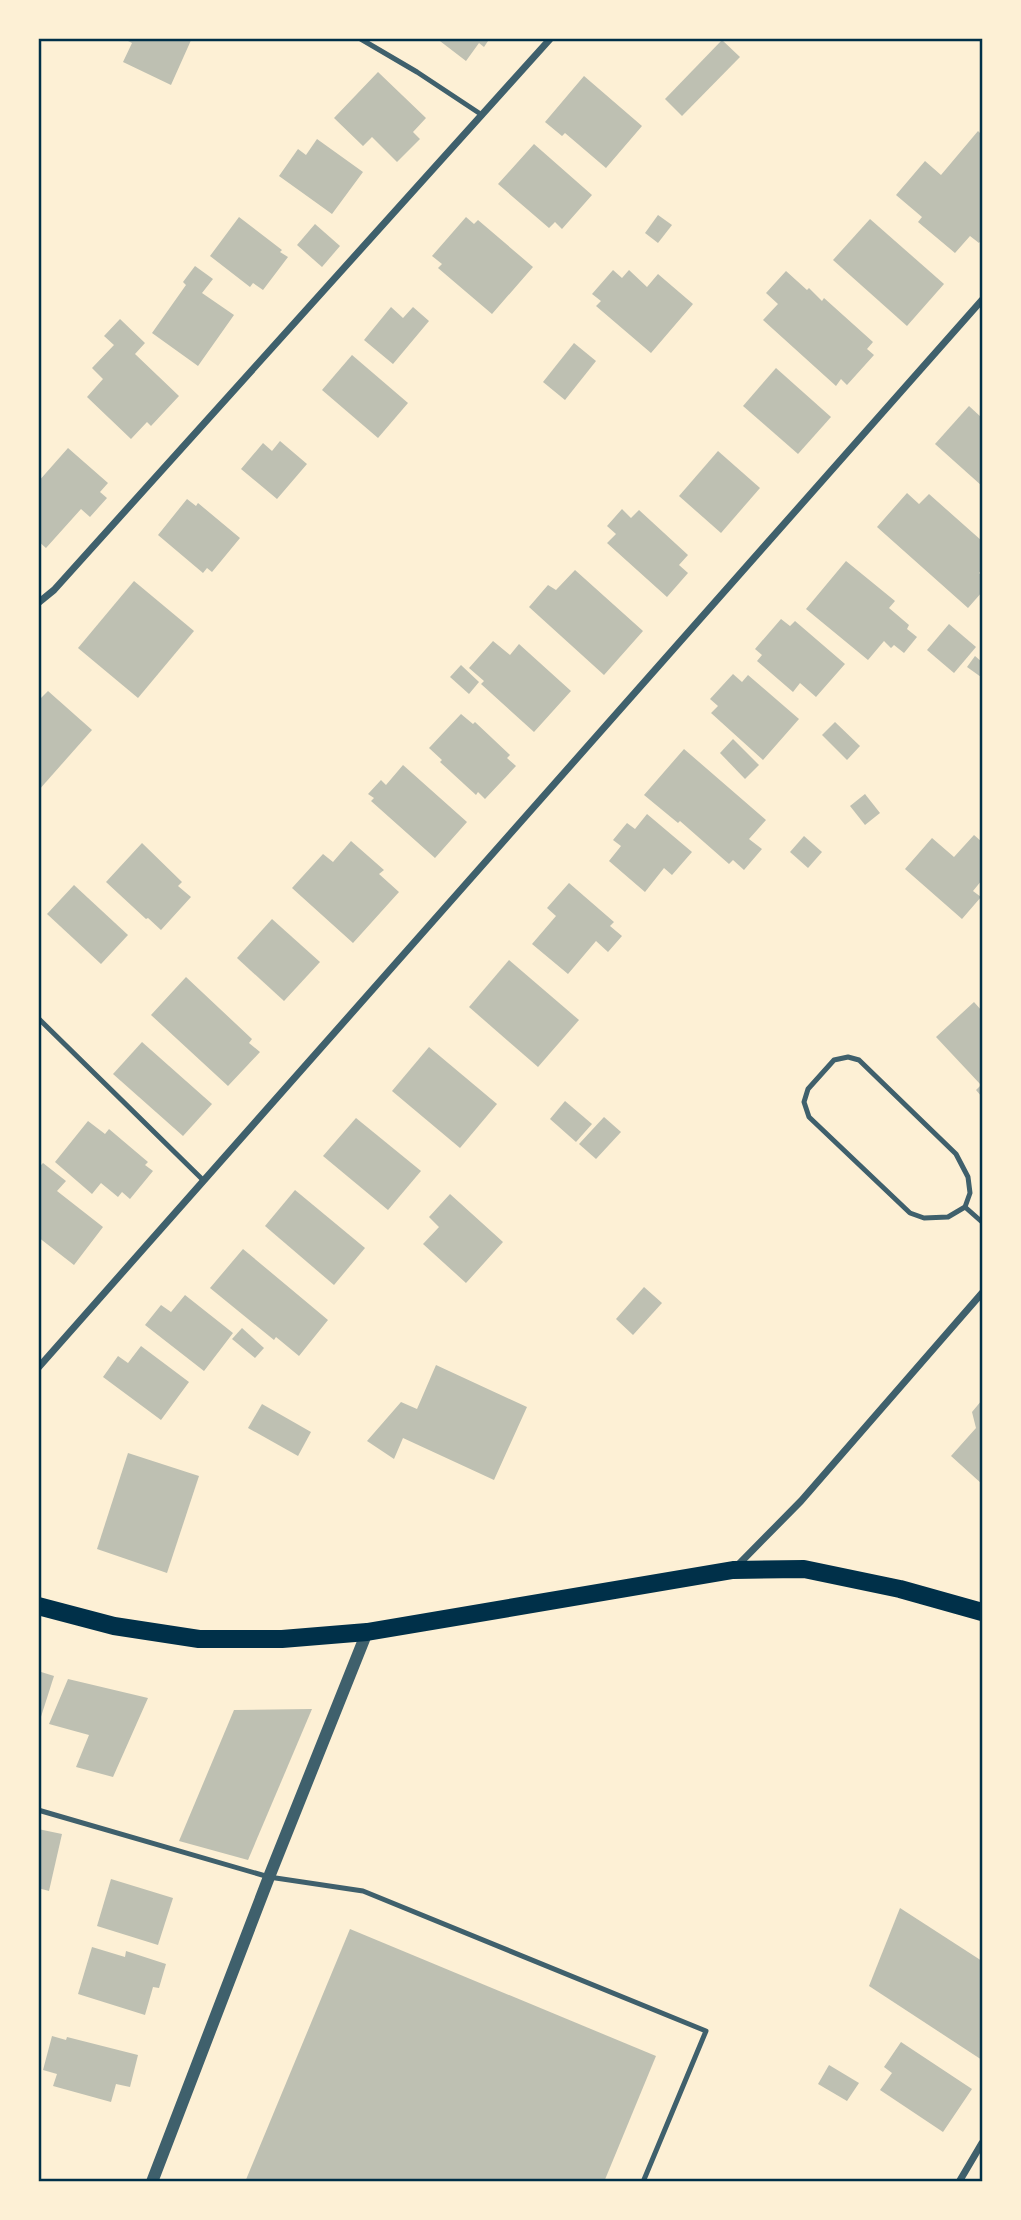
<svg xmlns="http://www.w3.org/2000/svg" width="1021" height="2220" font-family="'Space Grotesk',sans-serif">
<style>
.building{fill:#bec0b2}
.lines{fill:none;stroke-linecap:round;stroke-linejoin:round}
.service{stroke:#3f606c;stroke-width:5}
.minor{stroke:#3f606c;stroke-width:7}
.tertiary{stroke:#3f606c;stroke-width:12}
.primary{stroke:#003049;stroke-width:18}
.neatline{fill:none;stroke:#003049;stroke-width:2.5}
</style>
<rect width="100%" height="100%" fill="#fdf0d5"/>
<g class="building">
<path d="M122 38H192L171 85 123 62 132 43Z"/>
<path d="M436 38H490L484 47 479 43 466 61Z"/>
<path d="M722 40 740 57 682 116 665 99Z"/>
<path d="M378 72 426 118 413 132 420 139 397 162 372 137 363 146 334 118Z"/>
<path d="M584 76 642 126 606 168 565 133 562 136 545 122Z"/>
<path d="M978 131 982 135V239L979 243 970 236 955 253 918 222 922 217 896 195 925 161 941 175Z"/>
<path d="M317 139 363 172 332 214 279 176 298 149 306 155Z"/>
<path d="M534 144 592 195 562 229 555 222 549 228 498 184Z"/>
<path d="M658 215 672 225 658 243 645 233Z"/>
<path d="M239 217 282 250 280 252 288 257 263 290 253 283 250 287 210 256Z"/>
<path d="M466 217 474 224 478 220 533 267 492 314 438 268 442 264 432 256Z"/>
<path d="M870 219 944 284 907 326 833 260Z"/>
<path d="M315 224 340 246 322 267 297 245Z"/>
<path d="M195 266 213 279 202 293 234 315 198 366 152 333 186 285 183 282Z"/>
<path d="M613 270 622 278 629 270 647 287 658 274 693 304 651 353 596 306 601 301 592 294Z"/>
<path d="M786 271 807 290 809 288 822 301 824 298 873 342 867 349 874 355 847 385 841 379 836 386 763 320 778 304 766 293Z"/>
<path d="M391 307 403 318 413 307 429 321 393 364 364 340Z"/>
<path d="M120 319 145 343 135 354 179 396 151 426 147 422 131 439 87 397 103 379 92 368 114 345 104 336Z"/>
<path d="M574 343 596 361 565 400 543 382Z"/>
<path d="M352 355 408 403 378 438 322 390Z"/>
<path d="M776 368 831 417 798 454 743 406Z"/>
<path d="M969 406 982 418V486L935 444Z"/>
<path d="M280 441 307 464 277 499 241 469 263 443 272 451Z"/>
<path d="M68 448 108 483 100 492 107 498 90 517 81 509 46 548 38 541V482Z"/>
<path d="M718 451 760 488 721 533 679 496Z"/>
<path d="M907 493 919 504 929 494 982 541V569L979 573 982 576V592L968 608 877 527Z"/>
<path d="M187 499 196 506 198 503 240 538 212 572 207 568 203 573 158 535Z"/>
<path d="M622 509 631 518 639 510 688 555 679 565 688 573 667 597 607 543 616 534 607 526Z"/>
<path d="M846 561 895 601 889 608 909 625 907 629 917 637 904 653 894 645 891 648 884 641 868 660 806 609Z"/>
<path d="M575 570 643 631 604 675 529 607 548 585 556 590Z"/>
<path d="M134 581 194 631 138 698 78 648Z"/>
<path d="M781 619 790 626 795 621 845 664 816 697 800 683 793 692 757 661 762 655 755 649Z"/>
<path d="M949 624 976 647 954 673 927 650Z"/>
<path d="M493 641 510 655 519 644 571 691 534 732 481 684 484 681 469 668Z"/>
<path d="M975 656 982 662 981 677 967 667Z"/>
<path d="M461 665 479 682 469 694 450 677Z"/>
<path d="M733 674 742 682 748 675 799 719 763 760 711 713 718 706 710 699Z"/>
<path d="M48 691 92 730 38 791V701Z"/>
<path d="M461 714 473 724 475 722 510 755 507 758 516 766 485 799 478 792 476 795 440 762 442 760 429 748Z"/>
<path d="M835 722 860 746 847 760 822 735Z"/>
<path d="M733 739 759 765 745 779 720 753Z"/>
<path d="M684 749 766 820 749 839 762 849 744 870 733 860 729 864 680 821 678 823 644 795Z"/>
<path d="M403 765 467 822 435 858 371 801 374 798 368 794 381 780 386 785Z"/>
<path d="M865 794 880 813 865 825 850 806Z"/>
<path d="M647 814 692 852 672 875 664 868 645 892 609 861 621 846 613 840 627 823 635 829Z"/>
<path d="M974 835 982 842V880L973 891 981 897 962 919 905 869 932 838 954 857Z"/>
<path d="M804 836 822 852 808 868 790 852Z"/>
<path d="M351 841 384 870 379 874 399 892 353 943 292 888 323 854 333 862Z"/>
<path d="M142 843 182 882 178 886 191 897 161 930 148 918 146 919 106 882Z"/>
<path d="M569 883 614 922 610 926 622 936 608 952 596 941 568 974 532 944 556 916 547 908Z"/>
<path d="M74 885 128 935 101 964 47 914Z"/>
<path d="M272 919 320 962 284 1001 237 958Z"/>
<path d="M509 960 579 1020 538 1067 469 1007Z"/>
<path d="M186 977 252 1039 249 1043 260 1052 228 1086 151 1015Z"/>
<path d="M974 1002 982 1011V1097L976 1090 981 1085 936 1037Z"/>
<path d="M142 1042 212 1104 183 1136 113 1074Z"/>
<path d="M429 1047 497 1104 460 1148 392 1091Z"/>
<path d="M565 1101 592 1124 576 1142 550 1119Z"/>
<path d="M604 1117 621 1132 596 1159 579 1144Z"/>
<path d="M356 1118 421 1171 388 1210 323 1156Z"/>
<path d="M88 1121 105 1134 109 1129 148 1162 145 1165 153 1171 130 1199 122 1192 118 1197 101 1183 92 1194 55 1162Z"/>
<path d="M43 1163 66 1181 57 1191 103 1227 74 1265 38 1237V1168Z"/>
<path d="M295 1190 365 1248 334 1285 265 1226Z"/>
<path d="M450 1194 503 1242 466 1283 423 1244 439 1227 429 1217Z"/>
<path d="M243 1249 328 1320 299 1356 276 1337 274 1340 210 1288Z"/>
<path d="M644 1287 662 1303 633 1335 616 1319Z"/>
<path d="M185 1295 233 1333 204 1371 145 1325 161 1305 171 1312Z"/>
<path d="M242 1328 264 1348 255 1358 232 1339Z"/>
<path d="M141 1346 189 1382 161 1420 103 1377 118 1356 128 1363Z"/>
<path d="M436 1365 527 1407 494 1480 403 1438 394 1459 367 1441 401 1402 417 1409Z"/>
<path d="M982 1400V1484L951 1456 976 1428 972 1412Z"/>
<path d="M262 1404 311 1432 298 1456 248 1428Z"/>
<path d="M128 1453 199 1476 167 1573 97 1549Z"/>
<path d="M38 1671 54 1676 39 1723H38Z"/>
<path d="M68 1679 148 1698 113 1777 76 1767 89 1735 49 1724Z"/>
<path d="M312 1709 248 1860 179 1841 234 1710Z"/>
<path d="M38 1829 62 1834 49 1891 38 1888Z"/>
<path d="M111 1879 173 1898 158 1945 97 1926Z"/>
<path d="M900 1908 982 1961V2060L869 1986Z"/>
<path d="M350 1929 656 2056 604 2182H245Z"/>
<path d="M92 1947 125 1957 126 1951 166 1964 159 1988 153 1987 145 2015 78 1994Z"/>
<path d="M52 2036 66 2040 67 2037 138 2055 130 2087 116 2084 111 2102 53 2086 57 2074 43 2070Z"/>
<path d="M901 2042 972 2089 943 2132 880 2090 892 2073 884 2067Z"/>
<path d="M829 2065 859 2083 847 2101 818 2084Z"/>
</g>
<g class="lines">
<g class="service">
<path d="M359 38 417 72 482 115"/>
<path d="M38 1018 203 1180"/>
<path d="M848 1057 859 1060 956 1154 968 1177 970 1193 965 1207 948 1217 924 1218 910 1213 809 1117 804 1102 808 1089 834 1060Z"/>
<path d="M965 1207 982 1222"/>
<path d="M38 1810 269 1877 363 1891 706 2031 643 2182"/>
</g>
<g class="minor">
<path d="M38 603 54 590 551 38"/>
<path d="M38 1368 982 300"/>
<path d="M736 1567 801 1501 982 1293"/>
<path d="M959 2182 982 2143"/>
</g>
<path class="tertiary" d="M152 2182 269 1877 367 1632"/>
<path class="primary" d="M38 1606 114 1626 199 1639H282L367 1632 733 1570 804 1569 900 1589 982 1612"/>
</g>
<rect width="1021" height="2220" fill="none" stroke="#fdf0d5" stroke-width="80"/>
<rect x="40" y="40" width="941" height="2140" class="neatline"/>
</svg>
